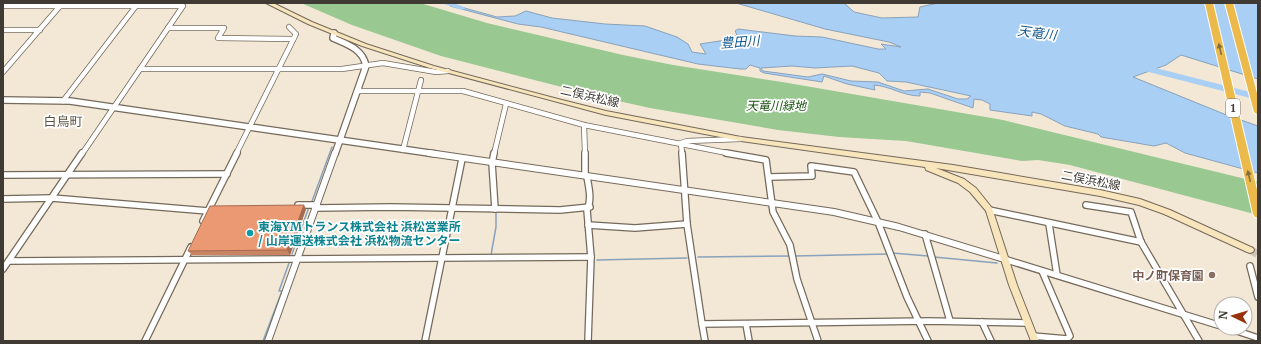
<svg xmlns="http://www.w3.org/2000/svg" width="1261" height="344" font-family="Merriweather,'Noto Sans JP',serif">
<style>
.green{fill:#99c891}
.water{fill:#a9cff5;stroke:#89a2bb;fill-rule:evenodd}
.lines{fill:none;stroke-linecap:round;stroke-linejoin:round}
.stream{stroke:#89a2bb;stroke-width:1.5}
.river{fill:#a9cff5;fill-rule:evenodd}
.secondary-tunnel{stroke:#cfc4b5;stroke-width:8;stroke-dasharray:8 4;stroke-linecap:butt}
.minor-far1-casing{stroke:#74695a;stroke-width:6}
.minor-casing{stroke:#74695a;stroke-width:8}
.tertiary-far1-casing{stroke:#74695a;stroke-width:8}
.tertiary-casing{stroke:#74695a;stroke-width:8}
.secondary-casing{stroke:#74695a;stroke-width:2}
.trunk-casing{stroke:#fff;stroke-width:2}
.minor-far1{stroke:#fff;stroke-width:4.5}
.minor{stroke:#fff;stroke-width:5.5}
.tertiary-far1{stroke:#fff;stroke-width:5.5}
.tertiary{stroke:#fff;stroke-width:6}
.secondary{fill:#f8e5bc;fill-rule:evenodd}
.trunk{fill:#ebba4b;fill-rule:evenodd}
.wall{fill:#ca8463}
.shaded-wall{fill:#a46b50}
.building{fill:#eb9973;stroke:#a46b50}
.oneway{fill:#846d3d}
.culture-dot{fill:#0f9aa8;stroke:#fff;stroke-width:1.5}
.education-dot{fill:#8d6e63;stroke:#fff;stroke-width:1.5}
.labels{text-anchor:middle;dominant-baseline:central;stroke-width:3.5;stroke-linejoin:round;paint-order:stroke}
.shield{fill:#fff;stroke:#797570;stroke-width:1}
.shield-label{font-size:11px;font-weight:bold;fill:#3f3a33}
.street-label{font-size:12px;fill:#3f3a33;stroke:#fff}
.park-label{font-size:12px;font-style:italic;fill:#19520f;stroke:#fff}
.culture-label{font-size:12px;font-weight:bold;fill:#0d838f;stroke:#fff;text-anchor:start}
.education-label{font-size:12px;font-weight:bold;fill:#785e54;stroke:#fff;text-anchor:end}
.water-label{font-size:13px;font-style:italic;fill:#10578f;stroke:#fff}
.neighbourhood-label{font-size:13px;fill:#5d5344;stroke:#fff}
</style>
<rect width="100%" height="100%" fill="#f3e7d6"/>
<path class="green" d="M301 3H420L487 23 623 55 673 65 782 82 1003 120 1258 182V215L1070 165 1038 160 1022 161 906 141 839 137 778 130 650 108 605 98 441 56 352 25Z"/>
<path class="water" d="M736 3H844L854 12 882 18 918 17 920 7 938 3H1258V79L1181 55 1166 65 1133 77 1224 114 1258 126V173L1185 153 1166 143 1154 146 1101 137 1098 134 1065 126 1041 114 1032 112V116L990 110V104L982 100 974 99 973 108 930 93 920 92V96C903 96 890 86 874 85L875 90 847 84 824 76 822 82 764 73 760 71V68L750 65 746 69H740L698 64 541 27 518 24 450 6V4L497 17 515 16 526 11 552 18 605 24 645 26 677 37 688 44 692 52 706 54 700 44 726 40 737 35 735 31 738 29 795 36 822 37 878 49H886L881 44 901 47 889 42 825 29ZM792 66 815 68 852 66 879 73 887 81 906 82 971 96 967 99H958L928 89 904 91 878 82 851 81 822 74 808 77 763 71 761 68Z"/>
<g class="lines">
<g class="stream">
<path d="M311 204 332 147"/>
<path d="M892 253 928 256"/>
<path d="M292 254 309 207"/>
<path d="M491 255 496 227V212"/>
<path d="M794 256 889 254"/>
<path d="M698 257 791 256"/>
<path d="M934 257 997 263"/>
<path d="M597 260 687 258"/>
<path d="M263 341 282 291H279L289 263"/>
</g>
<g class="river">
<path d="M441 3H454L466 8 462 10Z"/>
<path d="M1140 64 1258 94V100L1137 69 1136 67 1137 65Z"/>
</g>
<path class="secondary-tunnel" d="M1250 250 1258 254"/>
<g class="minor-far1-casing">
<g id="minor-far1">
<path d="M3 6H183L82 154"/>
<path d="M168 28H224L218 38 293 39"/>
<path d="M3 30H40"/>
<path d="M140 69H342L383 63 436 72 448 71"/>
<path d="M3 72 60 6"/>
<path d="M358 91H463L584 125 732 154"/>
<path d="M63 101 136 6"/>
<path d="M584 125 585 154"/>
<path d="M403 150 421 80"/>
<path d="M236 154 296 34 289 27"/>
<path d="M494 154 506 104"/>
<path d="M682 154 681 143 687 141 741 139"/>
</g>
</g>
<g class="minor-casing">
<g id="minor">
<path d="M494 153 492 163 495 209"/>
<path d="M585 153V175L587 177C589 188 592 200 587 210L591 257 588 341"/>
<path d="M682 153 687 224 702 324"/>
<path d="M726 153 766 160 773 212 790 245 797 279 818 341"/>
<path d="M3 175 227 174"/>
<path d="M769 177 812 176 811 166 854 172 878 222 907 297 928 341"/>
<path d="M3 199 52 198 208 211"/>
<path d="M298 205H317"/>
<path d="M1086 205 1131 212 1141 242 1199 341"/>
<path d="M316 208 391 207 560 210 590 207"/>
<path d="M989 210 1141 242"/>
<path d="M203 221 237 153"/>
<path d="M1049 224 1057 275"/>
<path d="M588 225 635 228 687 224"/>
<path d="M925 234 950 321"/>
<path d="M1004 259 1221 326"/>
<path d="M9 261 591 257"/>
<path d="M1250 266 1258 297"/>
<path d="M3 269 82 153"/>
<path d="M982 322 991 341"/>
<path d="M746 324 749 341"/>
<path d="M1228 328 1258 338"/>
<path d="M1033 336 1067 339 1070 336 1042 271"/>
<path d="M145 341 191 247"/>
<path d="M425 341 462 159"/>
<path d="M705 341 702 324 929 321 1028 323"/>
</g>
</g>
<g class="tertiary-far1-casing">
<g id="tertiary-far1">
<path d="M334 33 333 38C347 44 363 49 366 66L335 154"/>
<path d="M3 100 70 101 436 154"/>
</g>
</g>
<g class="tertiary-casing">
<g id="tertiary">
<path d="M429 153 834 212 899 227 1004 259"/>
<path d="M268 341 335 153"/>
</g>
</g>
<g class="secondary-casing">
<path id="secondary" d="M266 3H273L312 22 366 44 434 66 558 99 606 111 741 137 953 165 1100 190 1140 199 1170 210 1253 248 1254 250 1253 252 1250 253 1247 252 1164 214 1139 205 1100 196 936 168 964 179 976 188 992 208 1017 285 1039 341H1031L1009 285 986 211 970 192 958 183 926 170 925 167 741 141 606 115 430 68 362 46 308 24Z"/>
</g>
<g class="trunk-casing">
<g id="trunk">
<path d="M1205 3H1213L1258 194V218L1255 217 1253 214Z"/>
<path d="M1225 3H1233L1258 97V115L1254 112Z"/>
</g>
</g>
<use href="#minor-far1" class="minor-far1"/>
<use href="#minor" class="minor"/>
<use href="#tertiary-far1" class="tertiary-far1"/>
<use href="#tertiary" class="tertiary"/>
<use href="#secondary" class="secondary"/>
<use href="#trunk" class="trunk"/>
</g>
<path class="wall" d="M306 209 290 255H192L188 251Z"/>
<path class="shaded-wall" d="M304 205 306 209 290 255 287 250Z"/>
<path class="building" d="M304 205 287 250 188 251 210 206Z"/>
<defs><path id="oneway-solid" d="M-6-.8H1V-3.2L6.5 0L1 3.2V.8H-6Z"/></defs>
<g class="oneway">
<use href="#oneway-solid" transform="translate(1220 49) rotate(-103)"/>
<use href="#oneway-solid" transform="translate(1249 176) rotate(-103)"/>
</g>
<circle class="culture-dot" cx="250" cy="233" r="4"/>
<circle class="education-dot" cx="1212" cy="275" r="4"/>
<g class="labels">
<rect class="shield" x="1226" y="99" width="14" height="18" rx="3"/>
<g class="shield-label">
<text x="1233" y="108">1</text>
</g>
<g class="street-label">
<text transform="translate(590 96) rotate(13)">二俣浜松線</text>
<text transform="translate(1091 180) rotate(11)">二俣浜松線</text>
</g>
<g class="park-label">
<text x="776" y="105">天竜川緑地</text>
</g>
<g class="culture-label">
<text x="258" y="226">東海YMトランス株式会社 浜松営業所<tspan x="258" dy="14">/ 山岸運送株式会社 浜松物流センター</tspan></text>
</g>
<g class="education-label">
<text x="1204" y="275">中ノ町保育園</text>
</g>
<g class="water-label">
<text transform="translate(1037 33) rotate(7)">天竜川</text>
<text transform="translate(740 42) rotate(-4)">豊田川</text>
</g>
<g class="neighbourhood-label">
<text x="63" y="121">白鳥町</text>
</g>
</g>
<rect width="1261" height="344" fill="none" stroke="#3f3a33" stroke-width="8"/>
<g transform="translate(1233 316) rotate(275)"><circle r="19" fill="#ffffff" stroke="#b2b0ad"/>
<path d="M0-3L7 15L0 10L-7 15Z" fill="#98320c"/>
<text y="-6" font-size="11" font-weight="bold" text-anchor="middle" fill="#3f3a33">N</text>
</g>
</svg>
